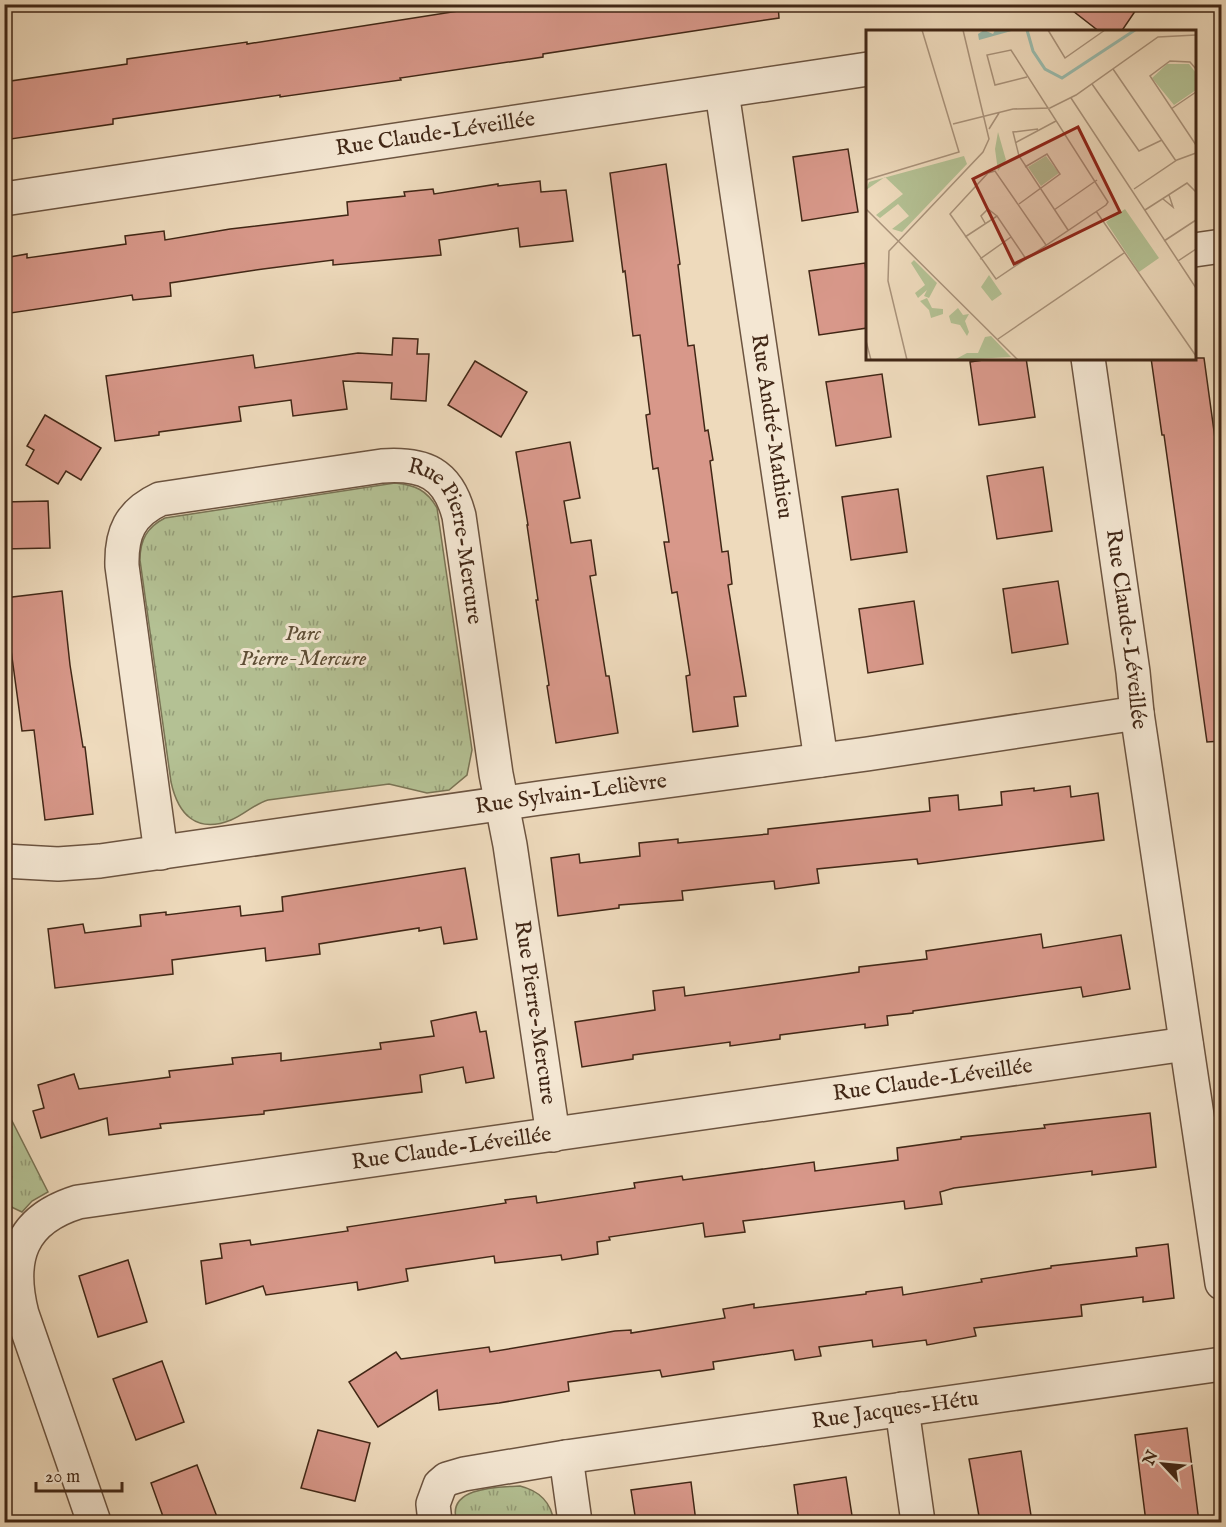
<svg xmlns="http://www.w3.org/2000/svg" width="1226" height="1527" font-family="'IM FELL English',serif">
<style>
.grass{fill:url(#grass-tufts);stroke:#7a7455;stroke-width:1.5}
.building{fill:#d8988a;stroke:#412716;stroke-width:1.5}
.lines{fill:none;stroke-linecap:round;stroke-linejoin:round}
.minor-casing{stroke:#6c5440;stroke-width:36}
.minor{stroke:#f4e7d3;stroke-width:33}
.labels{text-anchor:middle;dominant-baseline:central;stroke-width:6;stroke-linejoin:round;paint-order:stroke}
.street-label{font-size:22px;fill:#412716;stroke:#f4e7d3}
.park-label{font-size:22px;font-style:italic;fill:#5e4e36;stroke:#f4e7d3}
.inset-river{fill:none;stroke:#9abbad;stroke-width:3}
.inset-road{fill:none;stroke:#a9927a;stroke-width:1.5}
.view{fill:#8f2418;fill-opacity:0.15;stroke:#8f2418;stroke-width:3}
.inset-edge{fill:none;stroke:#412716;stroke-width:3}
</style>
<defs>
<pattern id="grass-tufts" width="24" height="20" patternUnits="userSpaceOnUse" patternTransform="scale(1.5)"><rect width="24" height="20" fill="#b4c194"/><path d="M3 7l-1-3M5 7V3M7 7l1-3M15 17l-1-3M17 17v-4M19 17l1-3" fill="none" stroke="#949d78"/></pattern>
</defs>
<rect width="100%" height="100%" fill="#eedabc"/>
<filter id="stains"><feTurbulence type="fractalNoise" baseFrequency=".00333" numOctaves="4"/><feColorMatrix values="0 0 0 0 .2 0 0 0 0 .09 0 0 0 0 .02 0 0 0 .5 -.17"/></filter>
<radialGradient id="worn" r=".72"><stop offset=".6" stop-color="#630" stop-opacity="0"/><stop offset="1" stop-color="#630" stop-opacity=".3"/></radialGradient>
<g class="grass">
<path d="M395 483C415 485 427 490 437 508L472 750 467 775 449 790 427 793 389 784 268 800C254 804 244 815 231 820 196 834 178 814 171 782L140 560C140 540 147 527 165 518Z"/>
<path d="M5 1107 48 1192 32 1201 22 1212 5 1204Z"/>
<path d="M520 1486C540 1491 551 1502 554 1522H457C445 1487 498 1487 520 1486Z"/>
</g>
<g class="building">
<path d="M503 4H778L779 18 543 54V57L400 78 401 80 280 97V95L113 119V124L4 140V82L127 64V59L247 42V44Z"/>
<path d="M1064 4H1140L1121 32H1100Z"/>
<path d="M848 149 858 212 802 221 793 157Z"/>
<path d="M666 164 680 264 678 265 688 346 694 345 705 431 708 430 713 460 710 461 722 552 728 551 732 584 728 585 746 696 734 697 738 726 693 732 686 676 690 675 677 592 672 593 664 542H669L658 468 653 469 646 415 650 414 640 335 633 336 625 271 623 272 610 173Z"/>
<path d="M540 181 541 192 566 190 573 241 520 247 518 228 439 240 441 255 333 265V260L263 269 170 283 171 296 133 300 132 295 4 314V258L27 254V258L126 244 125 236 164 231 165 240 230 229 348 215 347 202 405 196 404 192 433 189 434 194 498 184V186Z"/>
<path d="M865 263 867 281V328L819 335 809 271Z"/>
<path d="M393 338 418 339 417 354H429L426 401 391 399 392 383 343 381 347 409 293 416 291 400 239 407 241 421 159 432V435L115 441 106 376 253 355 255 368 358 353 392 355Z"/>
<path d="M996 358H1026L1035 417 979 425 970 362Z"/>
<path d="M1151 358H1204L1217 453 1220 452 1221 465V741L1207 742 1164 435H1162Z"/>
<path d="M475 361 527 392 501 437 448 405Z"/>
<path d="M882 374 891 437 836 446 826 382Z"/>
<path d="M45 415 101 448 81 480 66 471 58 484 26 465 34 450 27 446Z"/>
<path d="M570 442 580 498 564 501 571 543 591 540 596 575 590 576 606 676H609L618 733 556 743 547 686 549 685 536 600H538L527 525H528L516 452Z"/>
<path d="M1043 467 1052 531 997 539 987 476Z"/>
<path d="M898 489 907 552 851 560 842 497Z"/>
<path d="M48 501 50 548 4 549V502Z"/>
<path d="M1058 581 1068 644 1012 653 1003 589Z"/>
<path d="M62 591 70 665 83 747H85L93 814 45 820 34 730 22 731 11 650 4 651V598Z"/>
<path d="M914 601 923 664 868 673 859 609Z"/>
<path d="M1070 786 1071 797 1098 793 1104 840 918 864 917 859 817 869 819 883 775 889 774 881 682 891 683 900 619 905V908L558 916 551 858 579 854 580 863 640 856 639 843 678 839V843L768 834V829L930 811 929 798 958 795 959 810 1002 805 1001 792 1034 788V791Z"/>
<path d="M465 868 477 939 444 944 441 927 419 931V928L319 944 320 954 266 961 265 948 172 960 173 974 55 988 48 929 83 924 85 933 141 926 140 915 166 912V915L240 906 241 916 283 911 282 897Z"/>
<path d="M1041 934 1043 948 1121 935 1130 989 1083 997 1081 987 913 1011V1013L887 1016 888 1025 865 1028V1024L780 1035V1039L730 1046V1042L633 1055V1059L582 1067 575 1022 655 1010 653 991 684 987 685 996 773 984 859 972V967L927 959 926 951Z"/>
<path d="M476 1012 480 1032 486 1031 494 1078 466 1083 463 1067 420 1075 422 1092 264 1111V1114L160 1124 161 1128 109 1135 107 1118 41 1138 33 1111 44 1108 38 1085 74 1074 79 1089 170 1077 169 1071 233 1064 232 1058 281 1053V1061L381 1049 380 1043 434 1036 431 1021Z"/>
<path d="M1150 1113 1156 1167 1092 1175V1171L954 1188 940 1192 942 1204 905 1209 904 1201 743 1221 745 1232 705 1237 703 1223 609 1237 610 1240 597 1242 598 1254 562 1260 561 1255 495 1263 494 1256 406 1269 408 1281 358 1290 357 1282 266 1295 263 1286 206 1304 201 1261 222 1258 220 1244 250 1240 251 1245 348 1231 347 1227 506 1203 505 1200 536 1196 537 1203 635 1188 634 1183 682 1176 683 1180 814 1162 815 1171 898 1160 897 1148 961 1139V1137L1045 1128 1044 1125Z"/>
<path d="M1168 1244 1174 1298 1143 1302V1297L1081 1305 1082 1316 974 1328 976 1336 927 1345 926 1340 873 1347 872 1340 819 1347 821 1356 795 1360 793 1350 713 1362 714 1369 662 1377 660 1370 568 1382 569 1391 499 1403 439 1410 437 1390 378 1427 349 1382 396 1352 401 1359 489 1347 490 1352 615 1331 631 1330V1333L725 1318 723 1309 754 1304V1308L866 1294V1292L902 1287 903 1295 982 1282 981 1279 1051 1268V1266L1137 1256 1136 1248Z"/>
<path d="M128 1260 147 1322 98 1337 79 1276Z"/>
<path d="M162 1361 184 1422 136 1440 113 1379Z"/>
<path d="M1187 1428 1199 1522H1146L1135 1435Z"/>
<path d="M318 1430 370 1443 355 1501 301 1488Z"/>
<path d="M1021 1451 1032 1522H980L969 1459Z"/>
<path d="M197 1465 219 1522H165L151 1483Z"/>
<path d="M846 1477 853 1522H799L794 1485Z"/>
<path d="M691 1482 696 1522H636L631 1490Z"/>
</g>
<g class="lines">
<g class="minor-casing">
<g id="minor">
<path id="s1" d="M722 92 821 760"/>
<path id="s2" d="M4 199 868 69"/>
<path d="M1194 250 1222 246"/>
<path id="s3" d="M1088 358 1133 672 1137 713 1222 1283"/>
<path id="s4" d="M161 853 122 566C121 533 130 513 160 499L382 466C424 463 448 473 459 516L496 774 510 845 553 1135"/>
<path id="s5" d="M4 861 58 864 100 861 540 798 867 754 1137 713"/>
<path d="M902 1409 918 1522"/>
<path id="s6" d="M94 1522 22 1314C8 1259 20 1220 78 1202L1186 1044"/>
<path d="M435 1522 433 1504 440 1485 447 1479 464 1474 566 1457"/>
<path id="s7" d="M575 1522 566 1457 1222 1364"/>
</g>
</g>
<use href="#minor" class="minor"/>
</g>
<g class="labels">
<g class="street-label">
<text stroke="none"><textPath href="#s2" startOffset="436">Rue Claude-Léveillée</textPath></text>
<text stroke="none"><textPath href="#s1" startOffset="338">Rue André-Mathieu</textPath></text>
<text stroke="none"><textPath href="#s4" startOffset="716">Rue Pierre-Mercure</textPath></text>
<text stroke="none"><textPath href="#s3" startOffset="274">Rue Claude-Léveillée</textPath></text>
<text stroke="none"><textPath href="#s5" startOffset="572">Rue Sylvain-Lelièvre</textPath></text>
<text stroke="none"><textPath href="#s4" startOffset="1202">Rue Pierre-Mercure</textPath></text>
<text stroke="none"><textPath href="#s6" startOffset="1226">Rue Claude-Léveillée</textPath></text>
<text stroke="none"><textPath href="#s6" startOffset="740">Rue Claude-Léveillée</textPath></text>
<text stroke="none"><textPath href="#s7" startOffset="398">Rue Jacques-Hétu</textPath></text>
</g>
<g class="park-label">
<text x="303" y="634">Parc<tspan x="303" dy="25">Pierre-Mercure</tspan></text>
</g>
</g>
<g transform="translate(866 30)">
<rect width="330" height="330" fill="#eedabc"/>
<path d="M301 34H323L330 43V60L308 75 286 48ZM132 102 140 130 132 141 129 119ZM98 126 101 134 36 202 26 199 43 186 32 174 14 188 10 185 37 164 19 147 0 160 3 152 10 150ZM180 126 193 143 175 156 162 137ZM259 179 293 228 273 242 240 192ZM123 245 136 264 126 271 115 257Z" fill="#b4c194"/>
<path d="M48 230 71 253 63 268 58 266 61 260 52 268 49 263 59 255 45 233ZM61 268 66 278 77 279V284L65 288 63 280 54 271ZM92 278 97 285 103 284 99 291 103 302 101 306 94 295 85 293 83 286ZM125 306 145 327 88 330 101 323H112L119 307Z" fill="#b4c194"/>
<path d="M118 0 127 4 129 0H149L113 10 112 4Z" fill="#9abbad"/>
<path class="inset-river" d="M161 0 167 21 179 39 196 48 269 0"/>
<path class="inset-road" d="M182 0 199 28 239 0M247 39 310 131M330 39 324 32 304 31 284 46 330 115M161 47 129 55 121 25 145 20 242 172 240 175 130 249 84 184 122 143 129 141 180 215M226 54 273 121 296 110M205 68 330 258M305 79 330 62M87 94 147 79 184 78 210 65 292 7 330 5M123 99 133 83M172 99 147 102 153 126 202 200M149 113 190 91M0 150 93 122 56 0M268 159 311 130 330 123M297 169 307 177 303 165M153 174 194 144 181 124 159 137M0 179 152 330M188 180 231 150M279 180 321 153 330 162M230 181 330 326M119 193 115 186 122 179 131 186M99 207 131 186 160 229M298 211 330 190M114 229 145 207M312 231 330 219M132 309 258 223M0 311 5 330M41 330 22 251 23 221 117 122 123 109 97 0"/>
<path class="view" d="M212 97 254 182 148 234 107 149Z"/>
<rect width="330" height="330" class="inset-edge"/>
</g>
<rect width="1226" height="1527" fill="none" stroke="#eedabc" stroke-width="24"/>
<rect x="6" y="6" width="1214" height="1515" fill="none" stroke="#412716" stroke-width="3"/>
<rect x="12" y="12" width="1202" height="1503" fill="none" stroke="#412716" stroke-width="1.5"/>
<g transform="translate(1163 1464) rotate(296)" stroke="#f4e7d3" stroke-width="4.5" paint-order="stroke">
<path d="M0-4.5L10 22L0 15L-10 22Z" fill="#412716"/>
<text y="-9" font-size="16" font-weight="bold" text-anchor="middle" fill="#412716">N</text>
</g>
<path d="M36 1482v9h86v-9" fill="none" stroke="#412716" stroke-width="3"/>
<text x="45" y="1482" font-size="18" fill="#412716" stroke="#f4e7d3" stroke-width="4.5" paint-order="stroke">20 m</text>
<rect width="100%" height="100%" filter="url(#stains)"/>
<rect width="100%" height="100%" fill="url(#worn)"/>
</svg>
